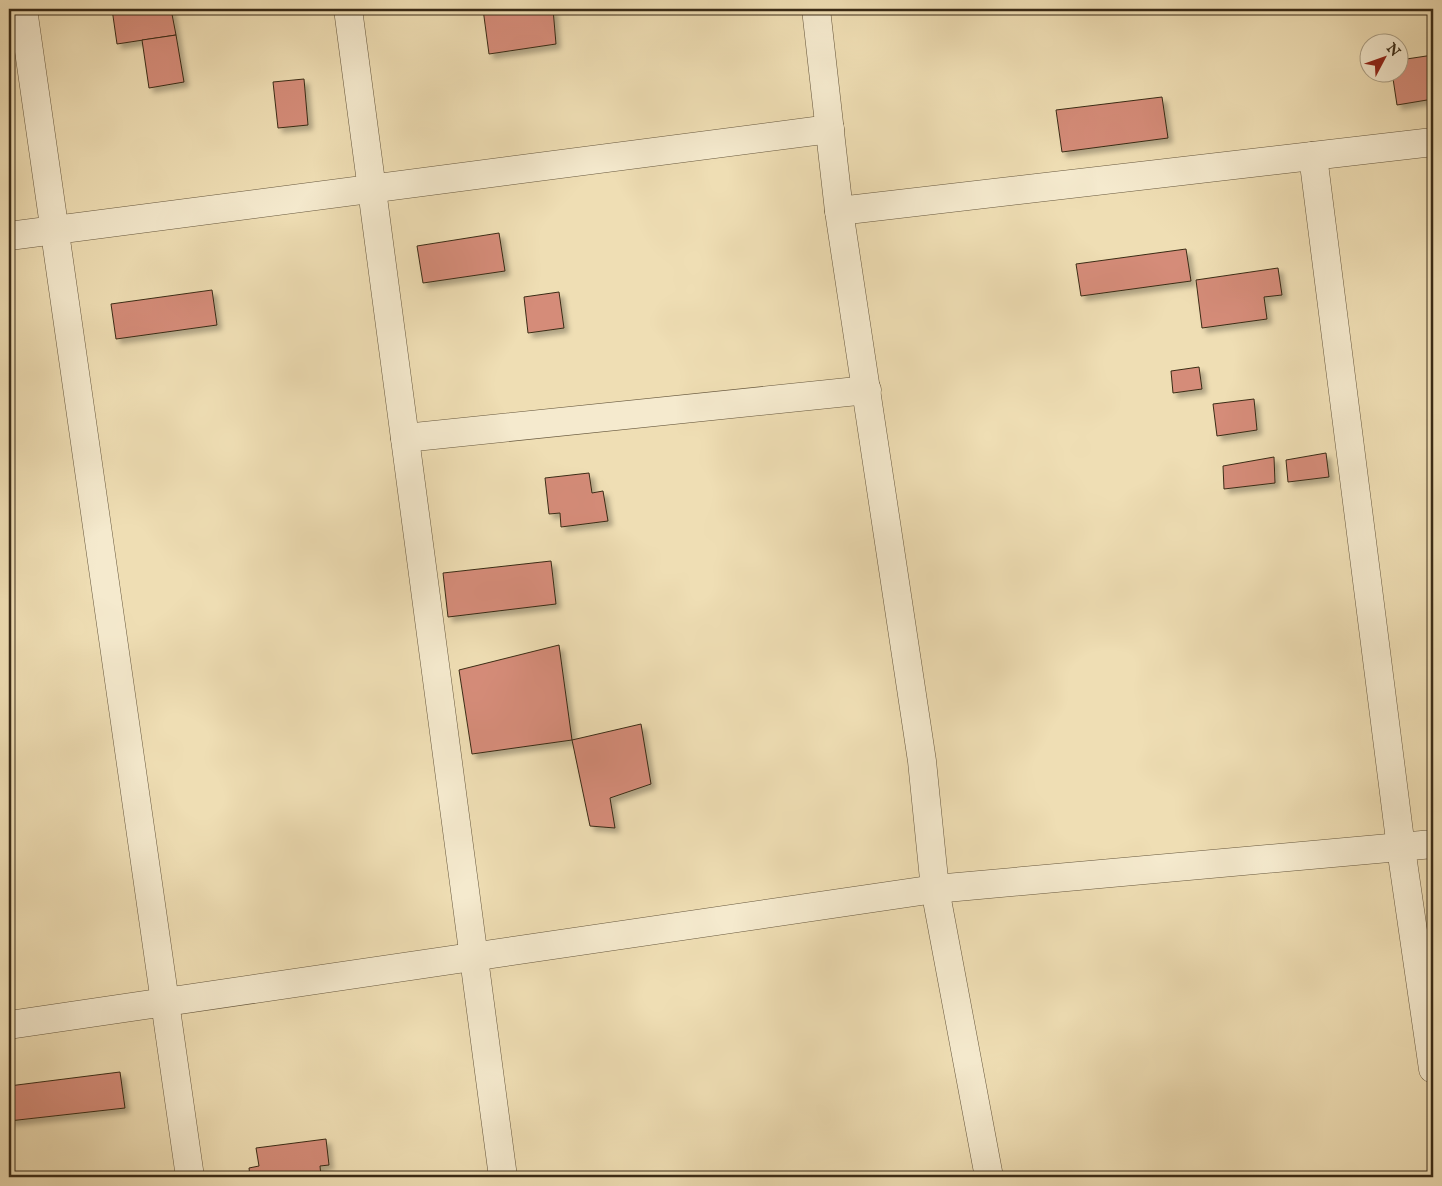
<svg xmlns="http://www.w3.org/2000/svg" width="1442" height="1186" font-family="'IM FELL English',serif">
<style>
.building{fill:#d58c79;stroke:#3a2b16;filter:url(#shadow)}
.lines{fill:none;stroke-linecap:round;stroke-linejoin:round}
.minor-casing{stroke:#67583e;stroke-width:29}
.minor{stroke:#f5eace;stroke-width:28}
</style>
<defs>
<filter id="shadow"><feDropShadow dx="4.5" dy="4.5" stdDeviation="2.5" flood-color="#0004"/></filter>
</defs>
<rect width="100%" height="100%" fill="#efdeb4"/>
<filter id="stains"><feTurbulence type="fractalNoise" baseFrequency=".004" numOctaves="4"/><feColorMatrix values="0 0 0 0 .2 0 0 0 0 .09 0 0 0 0 .02 0 0 0 .5 -.17"/></filter>
<radialGradient id="worn" r=".72"><stop offset=".6" stop-color="#630" stop-opacity="0"/><stop offset="1" stop-color="#630" stop-opacity=".3"/></radialGradient>
<g class="building">
<path d="M112 9H171L176 35 117 44Z"/>
<path d="M483 9H553L556 44 489 54Z"/>
<path d="M176 35 184 82 149 88 142 40Z"/>
<path d="M1433 55V99L1397 105 1392 72H1400V60Z"/>
<path d="M304 79 308 125 278 128 273 82Z"/>
<path d="M1162 97 1168 138 1062 152 1056 110Z"/>
<path d="M499 233 505 271 423 283 417 246Z"/>
<path d="M1186 249 1191 281 1081 296 1076 264Z"/>
<path d="M1278 268 1282 295 1264 297 1267 319 1202 328 1196 280Z"/>
<path d="M212 290 217 325 116 339 111 304Z"/>
<path d="M559 292 564 328 528 333 524 297Z"/>
<path d="M1199 367 1202 389 1173 393 1171 371Z"/>
<path d="M1254 399 1257 430 1217 436 1213 404Z"/>
<path d="M1326 453 1329 477 1288 482 1286 460Z"/>
<path d="M1274 457 1275 483 1224 489 1223 466Z"/>
<path d="M589 473 592 493 603 491 608 521 561 527 560 513 549 514 545 478Z"/>
<path d="M551 561 556 604 448 617 443 573Z"/>
<path d="M559 645 572 740 472 754 459 670Z"/>
<path d="M641 724 651 784 610 798 615 828 590 826 572 740Z"/>
<path d="M120 1072 125 1108 9 1121V1086Z"/>
<path d="M326 1139 329 1165 320 1166 321 1177H250L249 1168 259 1166 256 1148Z"/>
</g>
<g class="lines">
<g class="minor-casing">
<g id="minor">
<path d="M23 9 190 1177"/>
<path d="M348 9 503 1177"/>
<path d="M816 9 839 211 922 761 935 889 989 1177"/>
<path d="M1313 156 1401 848 1433 1069"/>
<path d="M839 211 1433 142"/>
<path d="M9 236 830 129"/>
<path d="M405 438 867 390"/>
<path d="M9 1025 935 889 1433 844"/>
</g>
</g>
<use href="#minor" class="minor"/>
</g>
<rect width="1442" height="1186" fill="none" stroke="#efdeb4" stroke-width="30"/>
<rect x="10" y="10" width="1422" height="1166" fill="none" stroke="#3a2b16" stroke-width="2.5"/>
<rect x="15" y="15" width="1412" height="1156" fill="none" stroke="#3a2b16"/>
<g transform="translate(1384 58) rotate(49)"><circle r="24" fill="#f5eace" stroke="#aa9e84"/>
<path d="M0-4L9 19L0 12L-9 19Z" fill="#8f2418"/>
<text y="-8" font-size="14" font-weight="bold" text-anchor="middle" fill="#3a2b16">N</text>
</g>
<rect width="100%" height="100%" filter="url(#stains)"/>
<rect width="100%" height="100%" fill="url(#worn)"/>
</svg>
